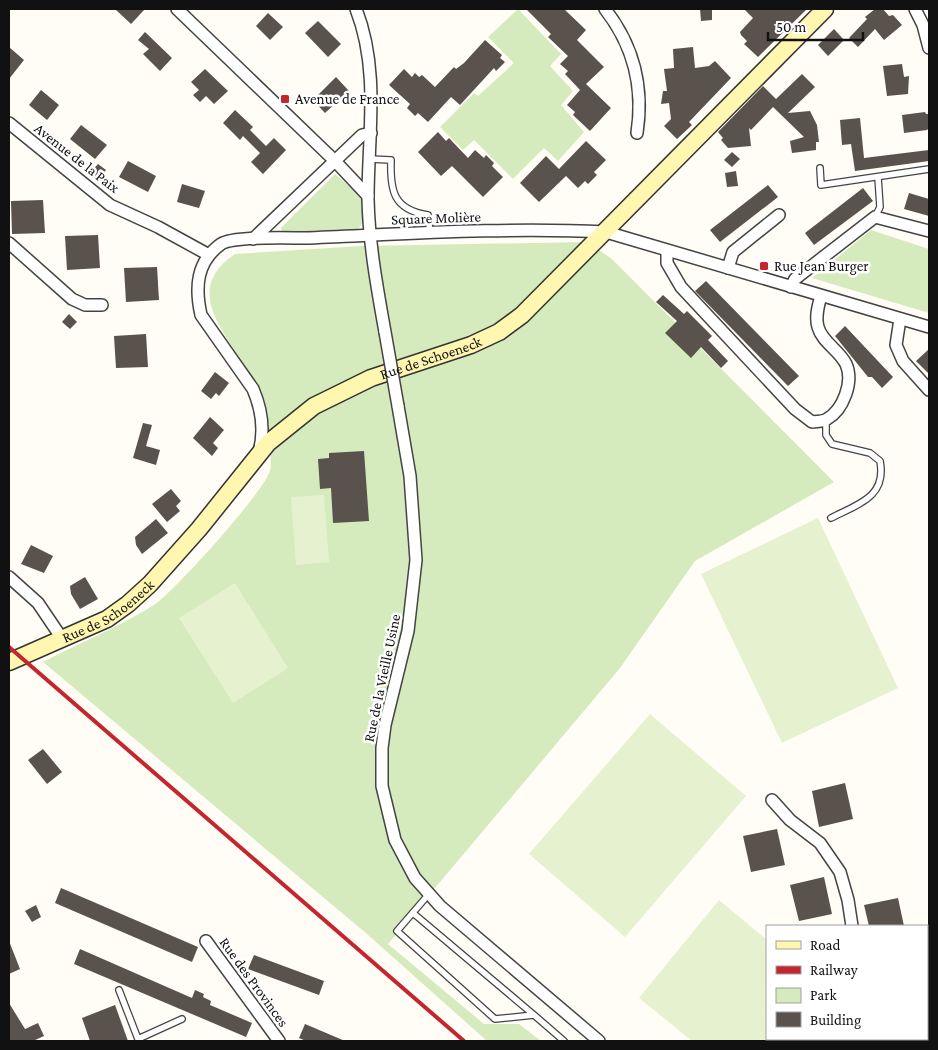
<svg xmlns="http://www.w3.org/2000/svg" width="938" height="1050" font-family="'Crimson Pro',serif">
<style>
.green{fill:#d5ebbd}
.pitch{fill:#e6f2cf}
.building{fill:#5a524d}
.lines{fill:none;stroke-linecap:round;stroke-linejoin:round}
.service-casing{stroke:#444;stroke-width:8}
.minor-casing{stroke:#444;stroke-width:14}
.secondary-casing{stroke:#333;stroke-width:19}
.service{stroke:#fff;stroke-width:5.5}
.minor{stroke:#fff;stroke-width:11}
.secondary{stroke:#fff6b0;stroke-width:16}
.rail{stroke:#c4262e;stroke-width:4}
.minor-bridge-casing{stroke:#444;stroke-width:14;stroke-linecap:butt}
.minor-bridge{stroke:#fff;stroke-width:11}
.poi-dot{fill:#c4262e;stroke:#fff;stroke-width:2}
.labels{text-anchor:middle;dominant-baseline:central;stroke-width:5;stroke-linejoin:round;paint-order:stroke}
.poi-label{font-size:15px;fill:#111;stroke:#fff;text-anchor:start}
.street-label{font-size:15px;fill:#111;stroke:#fff}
</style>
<rect width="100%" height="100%" fill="#fffdf5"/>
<g class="green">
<path d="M518 9 561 54 550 66 573 91 561 105 584 132 558 161 544 148 513 179 474 140 463 150 440 127 474 93 478 96 514 63 488 37Z"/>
<path d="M335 174 363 198 362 224 358 229 282 232 281 228Z"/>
<path d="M871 230 929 249V313L812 278Z"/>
<path d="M587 242 612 259 834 482 695 561 620 668 388 944 484 1024H519L541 1041H487L367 934 43 662C79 643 119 627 154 605 174 592 263 493 270 471 274 458 263 398 257 386 237 343 175 294 235 254L361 246Z"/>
</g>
<g class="pitch">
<path d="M324 495 329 562 296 565 291 497Z"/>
<path d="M818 518 898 688 782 743 701 574Z"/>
<path d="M235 583 288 668 233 703 179 618Z"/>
<path d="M650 714 746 796 625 937 529 854Z"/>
<path d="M719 900 767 940V1039H860L858 1041H692L639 998Z"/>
</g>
<g class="building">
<path d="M115 9H145L131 24Z"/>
<path d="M526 9H564L586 30 577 40 604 67 586 84 611 108 590 131 573 115 575 112 567 105 580 90 565 74 568 71 560 64 568 56 548 37 551 34Z"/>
<path d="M700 9H712V20L701 21Z"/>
<path d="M744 9H807L758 57 744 44 747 41 741 35 740 32 753 18Z"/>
<path d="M875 9H883L889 16 893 15 902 25 884 40 875 29 858 47 849 38 867 19 865 17Z"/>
<path d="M268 13 283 27 270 40 256 26Z"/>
<path d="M318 21 341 44 328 57 305 33Z"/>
<path d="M834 29 844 40 828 56 818 45Z"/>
<path d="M145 32 172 58 160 71 143 54 149 49 138 40Z"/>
<path d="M485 40 502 55 500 58 505 62 496 71 494 68 460 105 451 97 428 122 418 113 415 116 407 108 410 104 389 85 404 69 412 77 415 73 419 77 422 75 435 87 454 67 456 69 464 63Z"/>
<path d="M9 47 24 60 9 79Z"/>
<path d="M693 47 695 68 709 66 715 61 731 78 689 122 692 125 677 139 664 126 671 119 669 103 661 104 663 91H667L664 69 674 68 673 49Z"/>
<path d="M902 64 904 77 909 76 908 94 887 96 883 66Z"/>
<path d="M205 69 228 91 214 104 206 96 200 102 193 95 199 90 191 82Z"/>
<path d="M802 74 815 87 788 113 810 111 817 125 819 142H816V150L792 153 790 141 804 137 773 107 751 130 749 128 751 146 728 148 721 140 723 138 718 132 763 86 776 99Z"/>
<path d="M336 77 349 91 325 113 313 100Z"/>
<path d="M41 90 59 105 47 120 29 105Z"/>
<path d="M235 110 253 127 250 130 266 146 274 138 286 150 263 174 251 162 260 153 243 136 240 140 223 123Z"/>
<path d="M925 112 926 114H929V128L927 130 904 133 902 115Z"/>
<path d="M860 118 864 158 929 150V161L855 171 851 144 842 145 840 120Z"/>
<path d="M81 125 107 145 95 159 70 139Z"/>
<path d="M438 132 446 141 449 138 468 158 475 150 484 158 486 155 494 163 492 166 503 177 483 197 452 166 441 176 418 152Z"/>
<path d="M586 141 606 160 594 172 597 175 588 184 585 181 578 188 566 176 539 202 520 183 546 156 559 169Z"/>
<path d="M732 152 740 159 732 167 724 160Z"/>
<path d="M128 161 156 176 148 192 119 177Z"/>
<path d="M98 164 106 170 99 179 91 172Z"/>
<path d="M736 171 738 186 727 187 725 173Z"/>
<path d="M182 184 205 191 199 208 177 202Z"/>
<path d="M768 185 778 197 720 242 710 230Z"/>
<path d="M863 188 873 201 814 245 805 233Z"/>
<path d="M909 193 929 199V216L904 209Z"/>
<path d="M43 200 45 233 12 234 11 201Z"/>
<path d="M98 235 100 268 67 270 65 236Z"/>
<path d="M157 267 159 300 126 302 124 268Z"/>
<path d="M706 281 799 376 788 386 695 291Z"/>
<path d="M663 295 684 314 687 311 712 336 708 340 728 361 721 368 701 347 691 358 665 333 677 321 656 302Z"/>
<path d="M69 314 77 322 70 329 62 322Z"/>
<path d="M845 326 893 377 882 388 872 377H868L835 336Z"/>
<path d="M146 334 148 367 116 368 114 336Z"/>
<path d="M929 349V374L916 361Z"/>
<path d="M215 372 229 383 219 396 216 393 211 399 201 391Z"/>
<path d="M210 417 224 430 213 443 218 448 212 456 193 438Z"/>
<path d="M143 423 152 425 146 446 160 450 156 465 133 458Z"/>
<path d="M364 451 369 521 333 523 331 488 320 489 318 459 329 458V453Z"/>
<path d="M171 489 181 501 176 506 180 511 167 522 152 504Z"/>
<path d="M156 519 168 533 142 554 136 545 135 537Z"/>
<path d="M31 545 53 556 44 573 21 564Z"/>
<path d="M85 577 98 599 80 609 71 594 70 586Z"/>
<path d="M43 749 62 772 47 784 28 760Z"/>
<path d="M845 783 853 819 819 827 812 791Z"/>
<path d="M777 829 785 865 751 872 743 836Z"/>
<path d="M824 877 832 914 799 921 790 885Z"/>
<path d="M61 888 198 947 192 962 55 903Z"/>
<path d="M898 898 904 926H869L864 905Z"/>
<path d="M36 905 41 917 32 922 25 911Z"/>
<path d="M9 941 20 969 9 974Z"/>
<path d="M80 949 192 998 195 990 204 994 203 997 211 1001 210 1005 252 1023 246 1037 74 964Z"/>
<path d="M254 955 324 981 319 995 248 969Z"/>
<path d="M9 1003 25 1029 38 1023 44 1036 33 1041H9Z"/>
<path d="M115 1005 128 1041H90L82 1018Z"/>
<path d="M305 1024 345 1041H306L299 1038Z"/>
</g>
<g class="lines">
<g class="service-casing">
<g id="service">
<path d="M370 159 391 160C390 190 393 210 428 215L430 233"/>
<path d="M820 168 821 185 929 169"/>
<path d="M875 217 880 207 878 177"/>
<path d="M826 420V435L832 444 870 453 880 461C887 497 858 504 831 518"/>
<path d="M429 894 397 931 495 1019 534 1015 564 1041"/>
<path d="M413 913 534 1015"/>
<path d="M119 990 138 1039 182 1019"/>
</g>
</g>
<g class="minor-casing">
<g id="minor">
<path d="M177 9 335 161 368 196"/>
<path d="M356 9C380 70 368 135 368 199 369 244 377 287 385 332"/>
<path d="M605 9C634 46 644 87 637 133"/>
<path d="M915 9 923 25 929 48"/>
<path d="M9 123 110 205 158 227 209 255"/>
<path d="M253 239 362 135 371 133"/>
<path d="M9 243 72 299 85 305H102"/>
<path d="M667 251V263L681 287 795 409 812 422C817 421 823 422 827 419 843 410 854 382 846 364 839 350 822 342 818 327 815 317 818 306 821 296"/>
<path d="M728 268 733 252 779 215"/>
<path d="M791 287 795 279 875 217 929 231"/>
<path d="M900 319 896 345 903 361 929 390"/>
<path d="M398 406 410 476 416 560 408 631 385 725 382 748V786L395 840 415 878 440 906 599 1041"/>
<path d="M259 452C265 430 262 410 253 389L201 315C195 288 196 262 221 244 233 236 287 238 304 238 404 234 506 227 606 232L929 327"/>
<path d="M9 577 38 603 63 640"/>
<path d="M772 800 790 820 820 843 840 872 848 900 852 926"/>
<path d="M206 941 279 1041"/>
<path d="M927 1034 929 1037"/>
</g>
</g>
<g class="secondary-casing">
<g id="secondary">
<path id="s1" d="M9 662 107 619 128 604 150 584 199 529 268 443 314 406 371 378 471 345 499 332 522 315 825 9"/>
</g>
</g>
<use href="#service" class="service"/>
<use href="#minor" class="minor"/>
<use href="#secondary" class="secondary"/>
<path class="rail" d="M9 647 464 1041"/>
<g class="minor-bridge-casing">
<path id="minor-bridge" d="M385 332 398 406"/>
</g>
<use href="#minor-bridge" class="minor-bridge"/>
</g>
<g class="poi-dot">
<rect x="280" y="94" width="10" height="10" rx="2.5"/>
<rect x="759" y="261" width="10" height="10" rx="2.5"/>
</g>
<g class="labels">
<g class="poi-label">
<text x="295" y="99">Avenue de France</text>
<text x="774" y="266">Rue Jean Burger</text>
</g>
<g class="street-label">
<text transform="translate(77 158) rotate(38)">Avenue de la Paix</text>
<text transform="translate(436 218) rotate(-2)">Square Molière</text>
<text stroke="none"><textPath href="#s1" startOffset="532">Rue de Schoeneck</textPath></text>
<text stroke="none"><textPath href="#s1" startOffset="112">Rue de Schoeneck</textPath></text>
<text transform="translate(382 678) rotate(-78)">Rue de la Vieille Usine</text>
<text transform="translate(254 982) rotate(54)">Rue des Provinces</text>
</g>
</g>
<rect width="938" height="1050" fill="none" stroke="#111111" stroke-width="20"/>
<rect x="766" y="925" width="162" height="115" fill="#ffffff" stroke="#a0a0a0"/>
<rect x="776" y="941" width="25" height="8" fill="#fff6b0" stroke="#a0a0a0"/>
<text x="810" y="950" font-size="15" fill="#111111">Road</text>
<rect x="776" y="966" width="25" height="8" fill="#c4262e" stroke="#a0a0a0"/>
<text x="810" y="975" font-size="15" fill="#111111">Railway</text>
<rect x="776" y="988" width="25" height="15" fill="#d5ebbd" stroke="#a0a0a0"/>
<text x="810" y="1000" font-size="15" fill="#111111">Park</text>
<rect x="776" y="1012" width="25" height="15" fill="#5a524d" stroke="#a0a0a0"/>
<text x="810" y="1025" font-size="15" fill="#111111">Building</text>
<path d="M768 32v8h95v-8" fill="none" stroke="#111111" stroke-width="2.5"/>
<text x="776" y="32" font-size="15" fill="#111111" stroke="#ffffff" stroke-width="4" paint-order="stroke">50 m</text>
</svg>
